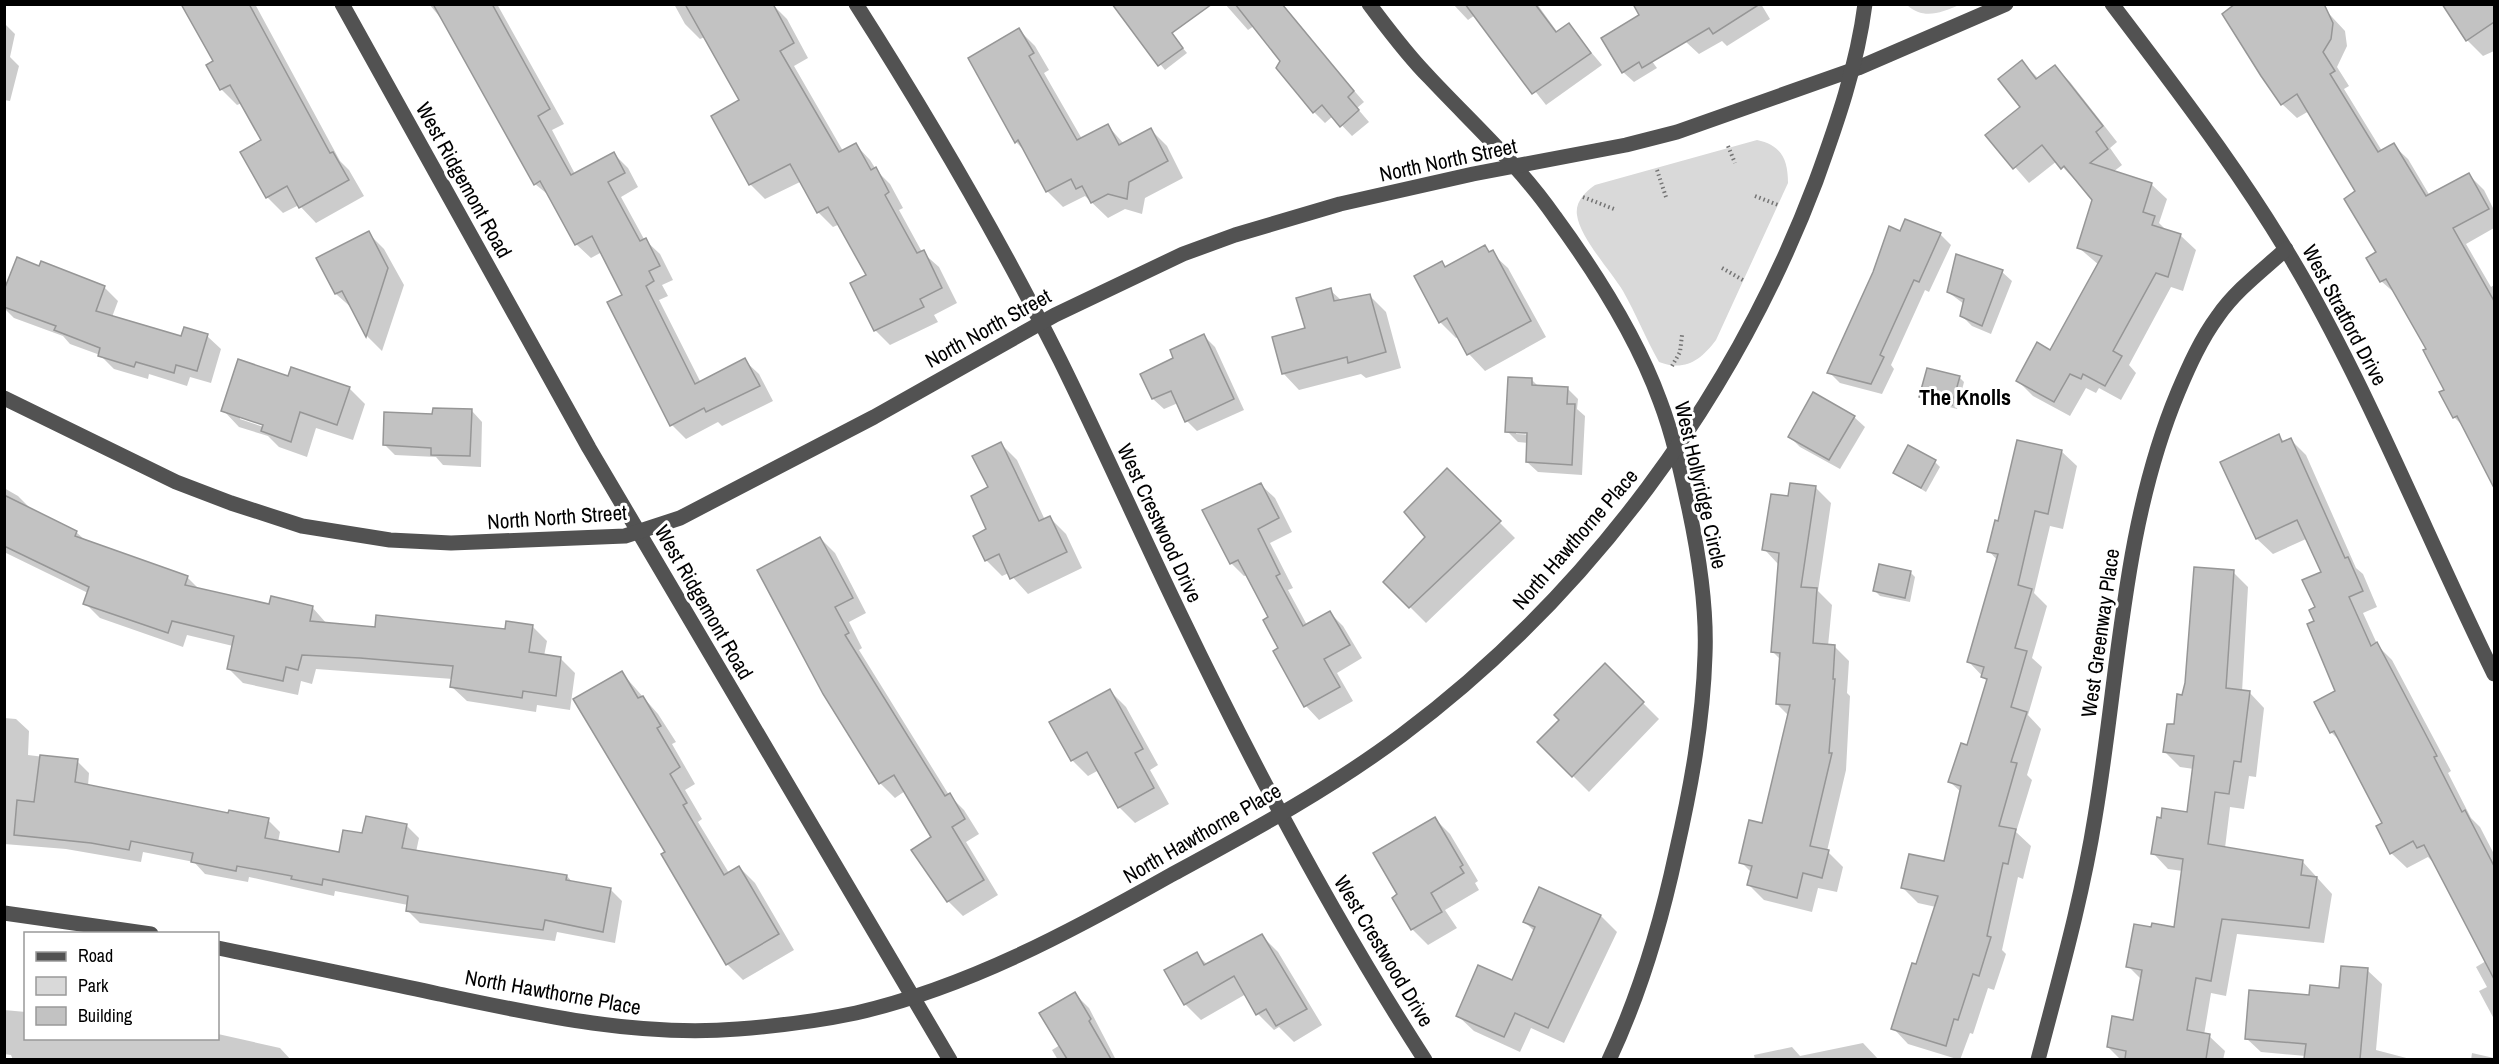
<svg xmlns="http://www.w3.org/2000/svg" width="2499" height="1064" font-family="'Archivo Narrow',sans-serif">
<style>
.green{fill:#d9d9d9}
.shadow{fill:#0003;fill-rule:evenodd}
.building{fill:#c2c2c2;stroke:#969696;stroke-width:1.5}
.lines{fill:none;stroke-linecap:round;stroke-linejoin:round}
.path{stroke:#747474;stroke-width:4;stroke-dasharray:1.5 3;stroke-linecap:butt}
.minor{stroke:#525252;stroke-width:15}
.labels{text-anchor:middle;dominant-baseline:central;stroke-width:6;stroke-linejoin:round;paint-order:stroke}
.street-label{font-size:21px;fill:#000;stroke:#fff}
.neighbourhood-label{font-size:22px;font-weight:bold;fill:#000;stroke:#fff}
</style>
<rect width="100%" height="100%" fill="#fff"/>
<g class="green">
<path d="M1907 5H1959C1941 13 1923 20 1907 5Z"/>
<path d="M1757 140C1781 145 1788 159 1788 183L1716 340C1701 360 1685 372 1659 362 1646 339 1636 314 1623 291 1611 271 1580 238 1577 215 1575 202 1585 192 1595 185Z"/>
</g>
<g class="shadow">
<path d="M187 4H255L340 161 349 170 364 196 316 223 299 205 283 213 267 197 242 153 263 140 242 103 237 105 221 89 208 66 215 62Z"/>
<path d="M429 4H497L564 124 552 130 575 174 613 153 628 168 638 187 621 197 644 239 660 254 673 280 662 285 668 296 659 300 701 383 744 360 759 374 773 401 722 426 718 422 686 439 672 425 624 295 602 252 591 258 576 244 551 197 535 184 445 23Z"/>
<path d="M674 4H772L787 19 808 58 794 66 843 151 855 144 870 160 877 171 890 184 903 208 899 210 922 252 939 267 957 303 934 315 938 322 890 345 875 330 868 276 840 224 833 227 818 212 800 182 765 199 750 184 741 100 705 37 700 39 685 24Z"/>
<path d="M1112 4H1146L1187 53 1165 70Z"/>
<path d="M1225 4H1278L1364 102 1357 108 1369 122 1352 136 1333 116 1325 123 1314 112 1282 61 1254 26 1248 30Z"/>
<path d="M1453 4H1537L1558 33 1568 25 1602 65 1546 105 1475 15 1468 20Z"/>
<path d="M1661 4H1761L1770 19 1727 46 1722 41 1699 54 1686 42Z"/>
<path d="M2320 4 2345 31 2347 46 2337 67 2349 86 2344 89 2382 151 2393 145 2408 159 2430 196 2469 175 2484 190 2494 210V228L2466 244 2491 287 2494 285V485L2466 429 2454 417 2428 349 2397 295 2381 281 2378 253 2357 192 2309 111 2297 118 2282 104Z"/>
<path d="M2444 4H2494V51L2483 56 2467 40Z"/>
<path d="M4 23 15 34 10 57 19 66 10 101 4 100Z"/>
<path d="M1019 30 1035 46 1049 70 1044 73 1082 139 1108 126 1124 144 1151 130 1167 146 1183 178 1145 198 1142 214 1125 209 1108 218 1085 196 1063 207 1047 191 1026 152 1016 142Z"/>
<path d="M1634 37 1657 68 1634 82 1623 72Z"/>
<path d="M2022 62 2039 79 2055 67 2070 82 2117 142 2110 148 2122 165 2113 172 2151 184 2167 199 2159 223 2167 231 2180 235 2196 250 2183 291 2171 287 2129 365 2136 373 2121 400 2099 388 2096 393 2086 388 2070 416 2033 396 2018 381 2051 352 2099 265 2079 248 2093 199 2057 161 2029 183 1987 135 2022 108Z"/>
<path d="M368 233 384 249 404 285 382 351 367 336 353 309 336 294 318 259Z"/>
<path d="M1901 233 1940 234 1951 245 1929 292 1925 290 1891 365 1894 369 1882 394 1840 383 1829 372Z"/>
<path d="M1485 247 1508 268 1546 337 1485 371 1469 354 1459 337 1456 338 1440 322 1441 263 1446 268Z"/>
<path d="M2002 272 2012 281 1991 334 1972 326 1962 316 1964 304 1948 292Z"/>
<path d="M104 287 118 301 112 317 182 338 207 336 221 349 211 383 190 377 187 386 149 374 148 379 114 369 100 355 70 344 63 336 14 318 4 308V294Z"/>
<path d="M1330 290 1342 301 1370 296 1386 312 1401 368 1366 378 1361 374 1299 390 1283 373Z"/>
<path d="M1204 336 1215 347 1244 410 1197 431 1187 421 1178 403 1164 409 1153 399 1142 374 1175 359Z"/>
<path d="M1959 377 1964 382 1957 409 1926 401 1921 396Z"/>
<path d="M289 378 349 388 365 404 353 440 316 428 307 457 279 447 268 436 239 427 223 410ZM240 416 270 426 269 429 240 419Z"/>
<path d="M1532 380 1539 387 1567 388 1578 399 1577 409 1585 416 1582 475 1538 472 1527 462 1528 443 1518 442 1507 431ZM1516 431 1535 432V435L1516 434Z"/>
<path d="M472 411 482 422 481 467 443 465 436 457 395 455 384 444 434 416Z"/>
<path d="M1854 417 1865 427 1840 469 1800 447 1789 436Z"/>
<path d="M2278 436 2285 442 2291 440 2306 455 2356 568 2363 574 2377 607 2363 613 2378 646 2392 660 2451 771 2448 773 2471 818 2480 827 2494 854V1019L2479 991 2487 987 2476 967 2486 961 2434 863 2428 857 2407 868 2391 853 2384 823 2341 742 2331 732 2337 691 2316 622 2323 572 2306 539 2273 554 2257 539 2222 463Z"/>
<path d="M1001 444 1017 460 1045 520 1050 518 1066 534 1082 568 1028 594 1009 573 1002 576 986 560 990 488Z"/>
<path d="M2061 451 2077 466 2063 529 2050 526 2034 593 2047 606 2032 658 2042 667 2028 715 2041 729 2027 775 2032 780 2016 832 2031 846 2023 879 2018 877 2002 950 2006 954 1994 990 1988 988 1973 1034 1970 1033 1960 1060 1908 1044 1893 1028 1917 966 1936 907 1918 903 1903 888 1945 863 1961 792 1950 782 1968 746 1988 682 1969 662 1998 561 1989 551 1999 523Z"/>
<path d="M1935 462 1940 467 1926 492 1895 473Z"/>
<path d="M1447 470 1515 538 1426 623 1385 582 1427 537Z"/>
<path d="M1261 485 1275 498 1292 532 1270 543 1293 588 1288 590 1307 625 1330 613 1343 626 1362 658 1337 673 1353 701 1319 720 1306 706 1275 651 1280 648 1270 618 1248 575 1244 576 1231 563Z"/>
<path d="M4 488 18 496 33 511 76 532 86 541 187 577 200 590 270 606 312 607 327 624 376 629 506 630 532 626 547 641 544 656 561 659 575 673 570 710 537 705 536 712 467 701 452 687 453 679 316 669 312 684 301 681 298 695 243 683 228 668 233 646 187 635 183 647 100 618 85 603 88 593 4 552Z"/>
<path d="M1816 488 1831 503 1818 591 1832 605 1828 646H1834L1849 661 1847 693 1850 696 1846 770 1827 851 1843 867 1837 892 1818 888 1812 912 1764 900 1749 885 1752 873 1741 862 1763 825 1789 716 1777 704 1781 660 1773 652 1779 565 1764 549 1789 498Z"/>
<path d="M820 538 835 553 866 613 849 622 862 648 859 650 949 795 964 810 979 834 966 842 998 895 963 916 948 901 933 838 905 791 895 798 880 783 824 693Z"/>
<path d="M1910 572 1915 577 1910 602 1880 596 1875 591Z"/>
<path d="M2233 572 2248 587 2242 692H2249L2264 708 2256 777 2249 776 2244 809 2230 807 2225 848 2302 861 2332 894 2324 943 2237 934 2226 996 2211 993 2204 1035 2209 1036 2225 1051 2223 1060H2121L2108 1047 2134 1021 2142 980 2128 966 2152 929H2175L2183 871 2168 869 2153 853 2188 814 2194 769 2180 767 2165 752 2183 697Z"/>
<path d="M1605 665 1659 719 1589 792 1539 742 1561 720Z"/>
<path d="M622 673 658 714 676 742 672 744 695 784 685 790 702 819 698 822 729 873 739 867 755 883 794 950 743 980 727 964 667 853Z"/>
<path d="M1110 691 1126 707 1158 765 1150 770 1169 804 1135 823 1119 807 1099 770 1088 776 1072 760Z"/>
<path d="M4 718 16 719 29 731 28 755 77 761 89 773 88 786 229 815 268 820 280 832 278 842 340 854 363 835 406 825 419 838 416 852 567 876 573 883 610 889 622 901 615 943 557 932 555 941 420 923 407 910 408 905 335 891 334 896 249 877 248 882 205 874 194 862 143 852 141 862 66 849 4 844Z"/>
<path d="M1434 818 1450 834 1478 881 1475 883 1479 890 1445 910 1457 928 1428 945 1412 929 1400 895Z"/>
<path d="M1601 916 1617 932 1564 1043 1531 1028 1520 1052 1474 1031 1457 1015 1513 982 1535 932 1525 922Z"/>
<path d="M1262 936 1278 952 1322 1025 1294 1042 1279 1027 1274 1030 1258 1014 1246 994 1201 1020 1185 1004 1196 954 1208 965Z"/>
<path d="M2367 970 2382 984 2376 1050 2414 1060H2306V1056L2261 1052 2246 1038 2311 997 2340 990Z"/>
<path d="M1075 994 1089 1008 1116 1060H1058L1052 1050 1060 1045Z"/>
<path d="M4 1010 26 1012V1038H218V1034L280 1048 291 1060H13L11 1055 4 1054Z"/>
<path d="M1863 1043 1879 1060H1755L1754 1055 1792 1047 1800 1056Z"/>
<path d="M2472 1053 2494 1058V1060H2471Z"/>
</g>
<g class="building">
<path d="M181 4H249L330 153 333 152 349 180 299 208 287 186 266 198 240 152 261 140 230 85 220 90 206 65 213 61Z"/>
<path d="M433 4H492L550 109 538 116 571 175 614 152 625 173 608 182 640 241 646 238 660 266 649 271 654 281 646 286 695 384 745 358 760 386 706 412 704 408 670 426 607 302 622 295 592 236 575 245 540 181 534 185Z"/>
<path d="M685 4H773L794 43 780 51 839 152 856 143 871 170 876 167 889 192 885 195 917 253 924 250 942 288 920 299 924 307 874 331 850 283 866 275 828 207 817 213 790 164 749 185 711 116 739 100Z"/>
<path d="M1112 4H1212L1172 33 1183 48 1158 66Z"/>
<path d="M1235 4H1282L1354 91 1348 97 1359 110 1340 127 1322 105 1313 113 1276 68 1280 61Z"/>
<path d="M1465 4H1535L1556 32 1569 23 1591 53 1532 94Z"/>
<path d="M1633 4H1760L1713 34 1709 28 1642 68 1639 62 1622 73 1601 38 1639 15Z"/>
<path d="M2235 4H2324L2333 23 2331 39 2323 52 2335 71 2330 74 2378 152 2394 143 2426 196 2469 173 2489 209 2453 228 2494 301V488L2457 416 2453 418 2439 392 2444 390 2423 350 2426 349 2386 279 2380 282 2366 258 2376 252 2344 199 2355 191 2297 94 2281 105 2261 76 2222 14Z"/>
<path d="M2442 4H2494V22L2466 41Z"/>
<path d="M1019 28 1034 53 1029 56 1077 140 1108 124 1119 145 1151 128 1168 161 1129 182 1127 199 1108 194 1091 203 1082 186 1076 189 1071 179 1046 192 1018 140 1015 143 968 58Z"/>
<path d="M2022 60 2036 79 2055 65 2103 126 2096 132 2108 149 2090 163 2152 183 2143 212 2155 216 2152 225 2181 234 2168 277 2156 273 2113 351 2122 356 2105 386 2083 374 2081 379 2070 374 2054 402 2016 381 2037 342 2050 350 2102 256 2077 248 2092 200 2064 166 2061 169 2042 145 2013 169 1985 135 2020 107 1998 79Z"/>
<path d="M1905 219 1941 233 1919 282 1914 280 1880 355 1884 357 1871 384 1827 373 1873 272 1889 226 1900 231Z"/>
<path d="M369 231 388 268 366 337 342 291 335 294 316 258Z"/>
<path d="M1485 245 1489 252 1493 250 1531 321 1467 355 1447 318 1439 323 1414 276 1442 261 1445 267Z"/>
<path d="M1956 254 2003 270 1982 326 1960 316 1964 299 1947 292Z"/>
<path d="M17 257 39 266 41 261 105 286 96 311 181 336 184 327 208 334 197 371 176 365 174 373 136 362 134 367 98 356 100 348 54 330 56 326 4 307V290Z"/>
<path d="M1331 288 1334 301 1370 294 1386 352 1348 363 1347 357 1282 374 1272 337 1305 328 1296 298Z"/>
<path d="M1204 334 1234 399 1185 422 1171 391 1152 399 1140 374 1173 358 1170 350Z"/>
<path d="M238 359 288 376 291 367 350 387 337 425 300 412 291 442 261 431 263 425 221 411Z"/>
<path d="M1927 368 1960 376 1952 405 1919 397Z"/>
<path d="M1508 377 1532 378V385L1568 387 1567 404H1575L1572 465 1526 462 1527 433 1505 432Z"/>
<path d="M1813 392 1855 416 1829 460 1788 437Z"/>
<path d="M433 408 472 409 470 456 431 455V448L383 445 384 412 432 414Z"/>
<path d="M2279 434 2282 442 2291 438 2345 558 2348 557 2363 591 2349 597 2371 646 2377 642 2437 756 2434 757 2462 812 2465 810 2494 866V979L2424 845 2417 848 2413 841 2390 854 2376 826 2382 823 2334 731 2330 733 2314 702 2335 691 2307 624 2314 621 2309 610 2315 607 2302 580 2321 572 2297 520 2256 539 2220 462Z"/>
<path d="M2017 440 2062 450 2048 514 2035 511 2018 585 2032 589 2015 648 2027 651 2011 707 2027 712 2011 762 2017 763 1999 826 2016 829 2008 864 2003 863 1987 936 1991 937 1979 976 1973 974 1958 1020 1954 1019 1946 1046 1891 1029 1912 963 1916 964 1938 896 1901 888 1909 854 1944 861 1961 786 1948 782 1961 743 1967 745 1987 679 1981 677 1984 667 1967 662 1998 554 1987 552 1995 520 1998 521Z"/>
<path d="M1001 442 1039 521 1050 516 1067 552 1010 579 999 554 985 561 973 536 986 529 971 496 988 487 972 456Z"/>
<path d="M1908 445 1936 460 1921 488 1893 473Z"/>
<path d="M1447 468 1501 521 1409 608 1383 582 1425 537 1404 512Z"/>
<path d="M1261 483 1279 518 1258 529 1280 574 1276 576 1303 626 1330 611 1350 645 1324 659 1340 687 1304 707 1273 651 1278 648 1263 620 1268 617 1238 560 1230 564 1202 510Z"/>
<path d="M1790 483 1816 486 1801 587 1817 588 1813 643 1835 645 1833 679H1835L1829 753H1832L1810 846 1829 850 1822 878 1803 873 1797 898 1747 885 1752 866 1739 863 1749 820 1762 823 1790 705 1776 704 1780 653 1771 652 1779 553 1762 550 1771 494 1788 496Z"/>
<path d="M4 495 77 531 75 536 188 576 185 585 269 604 271 596 313 606 310 621 375 627 376 615 505 629 506 621 533 625 529 652 561 657 556 696 523 691 522 698 450 687 453 666 360 658 302 655 298 670 286 667 283 681 227 669 234 636 172 621 168 633 83 604 89 587 4 546Z"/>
<path d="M820 537 853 598 835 607 849 633 845 635 945 796 950 793 965 819 952 827 984 880 947 902 911 850 931 837 894 775 879 784 823 694 757 570Z"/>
<path d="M1879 564 1911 571 1905 598 1873 591Z"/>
<path d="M2194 567 2234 570 2226 688 2250 691 2241 762 2234 761 2229 794 2215 792 2208 844 2303 860 2301 875 2317 877 2309 928 2222 919 2211 981 2196 978 2187 1030 2210 1034 2206 1059H2125L2126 1051 2107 1047 2112 1016 2133 1020 2142 970 2126 967 2134 924 2151 927 2152 923 2174 927 2183 859 2151 854 2157 817 2161 818 2162 808 2187 812 2194 756 2163 752 2167 724H2174L2177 694 2182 695 2185 683Z"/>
<path d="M1605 663 1644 702 1572 777 1537 742 1559 720 1554 715Z"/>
<path d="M622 671 638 698 643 696 661 726 657 728 680 767 670 774 687 803 683 805 724 875 739 866 779 934 726 965 661 854 665 852 573 699Z"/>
<path d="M1110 689 1143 749 1135 753 1154 788 1118 808 1087 752 1071 761 1049 722Z"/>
<path d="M40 755 78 759 75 782 228 813 229 810 269 818 265 838 339 852 343 830 362 833 366 816 407 824 402 848 567 875 566 880 611 888 603 932 545 920 543 930 406 911 408 896 323 879 322 885 291 879 292 876 237 866 236 871 191 862 193 853 131 841 129 850 91 843 14 835 17 800 34 802Z"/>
<path d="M1435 817 1463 865 1460 867 1464 873 1431 893 1442 912 1411 930 1392 898 1397 894 1373 853Z"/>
<path d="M1539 887 1601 915 1548 1028 1515 1013 1504 1037 1456 1016 1478 965 1512 980 1535 927 1523 922Z"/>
<path d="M1262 934 1307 1009 1276 1026 1266 1009 1256 1015 1234 976 1184 1005 1164 970 1197 952 1204 965Z"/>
<path d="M2341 966 2368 968 2360 1059H2304L2306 1044 2245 1039 2249 990 2309 995 2310 985 2339 988Z"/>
<path d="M1075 992 1091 1019 1089 1021 1111 1059H1067L1039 1013Z"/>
</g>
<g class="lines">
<g class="path">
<path d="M1728 146 1735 163"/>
<path d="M1657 170 1666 197"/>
<path d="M1755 196 1778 205"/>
<path d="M1583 197 1614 209"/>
<path d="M1722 268 1743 280"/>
<path d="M1672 366 1680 352 1682 335"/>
</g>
<g class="minor">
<path d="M342 4 589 448 950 1060"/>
<path d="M856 4C930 120 999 238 1060 360 1102 445 1140 531 1181 616 1254 768 1333 918 1425 1060"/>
<path d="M1369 4C1388 29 1407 55 1429 77 1472 123 1519 165 1555 217 1596 273 1636 335 1660 401 1673 435 1681 472 1689 509 1699 556 1707 606 1705 655 1703 722 1691 787 1676 853 1661 923 1640 994 1609 1060"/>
<path d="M2112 4C2182 96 2252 187 2309 289 2378 413 2431 546 2494 674"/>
<path d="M4 398 176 482 231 503 302 526 390 540 451 543 625 536 680 518 874 417 1055 315 1183 254 1235 235 1340 204 1473 174 1626 145 1677 132 1858 68 2006 4"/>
<path d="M4 913 151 934"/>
<path d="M218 948C291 963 366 978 439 994 538 1015 637 1037 738 1029 777 1026 818 1021 856 1013 968 987 1072 931 1171 875 1250 832 1330 789 1402 735 1588 596 1734 398 1816 181 1837 123 1857 66 1865 4"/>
<path d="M2038 1060C2059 979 2082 899 2095 817 2119 675 2122 526 2178 392 2189 366 2201 339 2218 316 2236 290 2263 270 2286 249"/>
</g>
</g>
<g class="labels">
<g class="street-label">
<text transform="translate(1448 160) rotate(-12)">North North Street</text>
<text transform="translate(464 180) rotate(61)">West Ridgemont Road</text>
<text transform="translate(2345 315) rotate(62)">West Stratford Drive</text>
<text transform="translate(988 328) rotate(-29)">North North Street</text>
<text transform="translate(1701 485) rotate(77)">West Hollyridge Circle</text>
<text transform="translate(557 517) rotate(-4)">North North Street</text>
<text transform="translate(1160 523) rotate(65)">West Crestwood Drive</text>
<text transform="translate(1575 539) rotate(-49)">North Hawthorne Place</text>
<text transform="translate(704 602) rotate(60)">West Ridgemont Road</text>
<text transform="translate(2100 633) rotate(-82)">West Greenway Place</text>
<text transform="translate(1202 833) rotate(-30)">North Hawthorne Place</text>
<text transform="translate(1384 951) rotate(59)">West Crestwood Drive</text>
<text transform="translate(553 992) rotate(10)">North Hawthorne Place</text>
</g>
<g class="neighbourhood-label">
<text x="1965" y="397">The Knolls</text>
</g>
</g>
<rect width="2499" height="1064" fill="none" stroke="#000000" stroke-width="12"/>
<rect x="24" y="932" width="195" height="108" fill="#ffffff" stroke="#999999" stroke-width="1.5"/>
<rect x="36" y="952" width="30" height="9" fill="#525252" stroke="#999999" stroke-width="1.5"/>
<text x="78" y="962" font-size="18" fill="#000000">Road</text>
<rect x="36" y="977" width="30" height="18" fill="#d9d9d9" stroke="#999999" stroke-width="1.5"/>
<text x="78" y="992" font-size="18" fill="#000000">Park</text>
<rect x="36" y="1007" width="30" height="18" fill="#c2c2c2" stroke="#999999" stroke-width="1.5"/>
<text x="78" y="1022" font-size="18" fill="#000000">Building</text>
</svg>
